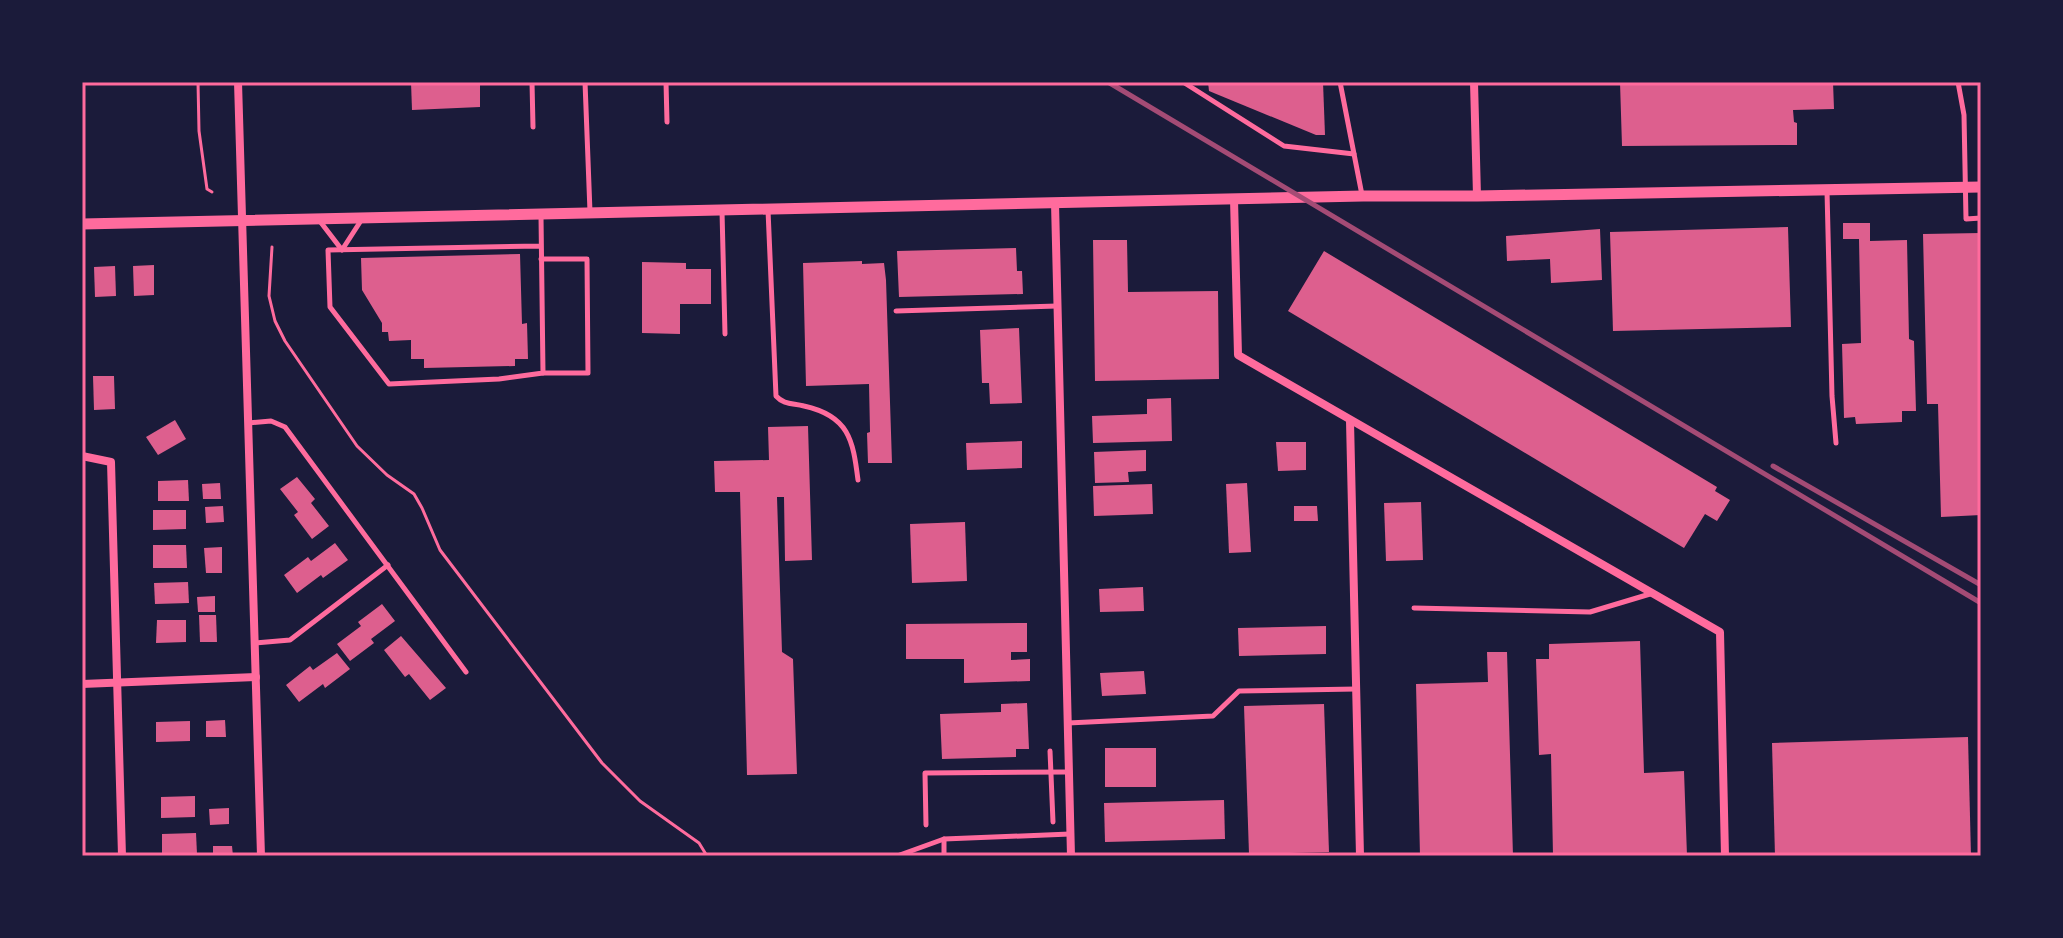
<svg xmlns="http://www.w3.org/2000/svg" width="2063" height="938" font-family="'Libre Baskerville',serif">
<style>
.building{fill:#dd5f8e}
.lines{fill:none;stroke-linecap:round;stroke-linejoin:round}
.path{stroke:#ff6b9d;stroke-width:3}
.service{stroke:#ff6b9d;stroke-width:5}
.minor{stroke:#ff6b9d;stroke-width:8}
.tertiary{stroke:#ff6b9d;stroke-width:11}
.rail{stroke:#a44b75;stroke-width:5}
.neatline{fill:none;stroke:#ff6b9d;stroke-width:3}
</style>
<rect width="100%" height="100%" fill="#1b1b3a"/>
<g class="building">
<path d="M411 82H480V107L412 110Z"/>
<path d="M1208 82H1323L1325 135H1316L1209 91Z"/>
<path d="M1620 82H1833L1834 109 1793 110 1794 122 1797 123V145L1622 146Z"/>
<path d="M1843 223H1870V241L1907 240 1909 339 1914 341 1916 411H1902V422L1856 424 1855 417 1844 418 1842 344 1861 343 1859 239H1843Z"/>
<path d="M1788 227 1791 327 1613 331 1610 232Z"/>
<path d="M1600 229 1602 280 1551 283 1550 259 1507 261 1506 236Z"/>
<path d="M1981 233V515L1941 517 1938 404H1927L1923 234Z"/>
<path d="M1093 240H1127L1128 292 1218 291 1219 379 1095 381Z"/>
<path d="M1016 248 1017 271H1022L1023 294 899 297 897 251Z"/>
<path d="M1324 251 1717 487 1715 491 1730 500 1717 521 1705 514 1684 548 1288 311Z"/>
<path d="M520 254 522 324 527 323 528 359H515V366L424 368V359H411V340L389 341 388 332H382V323L362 290 361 258Z"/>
<path d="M862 261V264L884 263 886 280 892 463H868L867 433 870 432 869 384 806 386 803 263Z"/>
<path d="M642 262 686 263V269H711V304H680V334L642 333Z"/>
<path d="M154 265V295L134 296 133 266Z"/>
<path d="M115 266 116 296 95 297 94 267Z"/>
<path d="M1019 328 1022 403 990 404 989 383H982L980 330Z"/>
<path d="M93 376H114L115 409 94 410Z"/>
<path d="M1171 398 1172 441 1093 443 1092 416 1147 414V399Z"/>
<path d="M175 420 186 439 158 455 146 437Z"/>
<path d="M808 426 812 560 785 561 784 497H777L782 652 793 659 797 774 747 775 740 492H715L714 461 769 460 768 427Z"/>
<path d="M1022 441V468L967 470 966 443Z"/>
<path d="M1276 442H1306V470L1278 471Z"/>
<path d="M1146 450V471L1128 472 1129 482 1095 483 1094 452Z"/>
<path d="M297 477 315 499 311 503 329 526 312 539 294 515 298 512 280 489Z"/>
<path d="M188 480 189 501H158V481Z"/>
<path d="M220 483 221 499H203L202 484Z"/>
<path d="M1247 483 1251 552 1229 553 1226 484Z"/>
<path d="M1152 484 1153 514 1094 516 1093 486Z"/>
<path d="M1421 502 1423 560 1386 561 1384 503Z"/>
<path d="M223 506 224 522 206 523 205 507Z"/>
<path d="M1294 506H1317L1318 521H1294Z"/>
<path d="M153 510H186V529L153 530Z"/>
<path d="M965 522 967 581 912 583 910 524Z"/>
<path d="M335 543 348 560 323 578 321 575 297 593 284 575 308 557 311 561Z"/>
<path d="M153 545H186L187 568H153Z"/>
<path d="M222 547V573H206L204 548Z"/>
<path d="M188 582 189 603 155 604 154 583Z"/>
<path d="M1143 587 1144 611 1100 612 1099 589Z"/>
<path d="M215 596V612H198L197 597Z"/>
<path d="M382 604 395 621 371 639 374 643 350 661 337 644 361 626 358 622Z"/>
<path d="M199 615H216L217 642H200Z"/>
<path d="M157 620H186V642L156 643Z"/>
<path d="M1027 623V652H1011V660L1030 659V681L964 683V659H906V624Z"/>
<path d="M1326 626V654L1239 656 1238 628Z"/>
<path d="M401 636 446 688 430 700 409 674 405 677 384 650Z"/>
<path d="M1640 641 1644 773 1684 771 1687 856H1553L1551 754 1539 755 1536 659H1549V644Z"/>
<path d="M1487 652H1507L1513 856H1420L1416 684 1488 682Z"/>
<path d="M337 653 350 669 325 688 323 684 299 702 286 685 310 666 313 670Z"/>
<path d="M1144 671 1146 694 1102 696 1100 673Z"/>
<path d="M1027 703 1029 749H1016V757L942 759 940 714 1001 712V704Z"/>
<path d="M1324 704 1329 852 1249 854 1244 706Z"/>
<path d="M225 720 226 737H206V721Z"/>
<path d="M190 721V741L156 742V722Z"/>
<path d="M1968 737 1971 856H1775L1772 743Z"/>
<rect x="1105" y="748" width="51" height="39"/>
<path d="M195 796V817L161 818V797Z"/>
<path d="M1224 800 1225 839 1105 842 1104 803Z"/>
<path d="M229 808V824L210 825 209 809Z"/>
<path d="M196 833 197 854 162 855V834Z"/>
<path d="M213 846H232L233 856H213Z"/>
</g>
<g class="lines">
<g class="path">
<path d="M198 82 199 131 207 189 212 192"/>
<path d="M272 247 269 296 275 321 285 341 357 446 387 475 414 494 422 508 440 550 602 763 640 801 699 843 707 856"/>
</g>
<g class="service">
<path d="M532 82 533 127"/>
<path d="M585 82 590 212"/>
<path d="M666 82 667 122"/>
<path d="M1183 82 1284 146 1354 154"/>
<path d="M1340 82 1362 195"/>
<path d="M1958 82 1964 115 1966 219 1981 218"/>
<path d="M1827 191 1832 396 1836 443"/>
<path d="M768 210 776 396C784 405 793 403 804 406 849 416 853 440 858 480"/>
<path d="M722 211 725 334"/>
<path d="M541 216 543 373 499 379 389 384 330 307 328 250 541 246"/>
<path d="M319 220 342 250 362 219"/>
<path d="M541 259H587L588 373H543"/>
<path d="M896 311 1057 306"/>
<path d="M248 423 271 421 285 427 466 672"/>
<path d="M1414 608 1590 612 1650 594"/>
<path d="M255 643 290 640 388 565"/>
<path d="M1068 723 1213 716 1239 691 1356 689"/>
<path d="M1050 751 1053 822"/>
<path d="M926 825 925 773 1068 772"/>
<path d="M944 839V856"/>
<path d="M897 856 944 839 1070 834"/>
</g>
<g class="minor">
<path d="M238 82 261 856"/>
<path d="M1474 82 1477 196"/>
<path d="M1234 199 1238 355 1720 632 1725 856"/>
<path d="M1055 203 1071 856"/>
<path d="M1350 421 1360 856"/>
<path d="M82 456 111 462 122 856"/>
<path d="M82 684 256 677"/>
</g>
<path class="tertiary" d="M82 224 1363 196H1477L1981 187"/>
<g class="rail">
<path d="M1108 82 1981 603"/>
<path d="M1773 466 1981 585"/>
</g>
</g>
<rect width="2063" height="938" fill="none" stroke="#1b1b3a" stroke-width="168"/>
<rect x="84" y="84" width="1895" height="770" class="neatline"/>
</svg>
